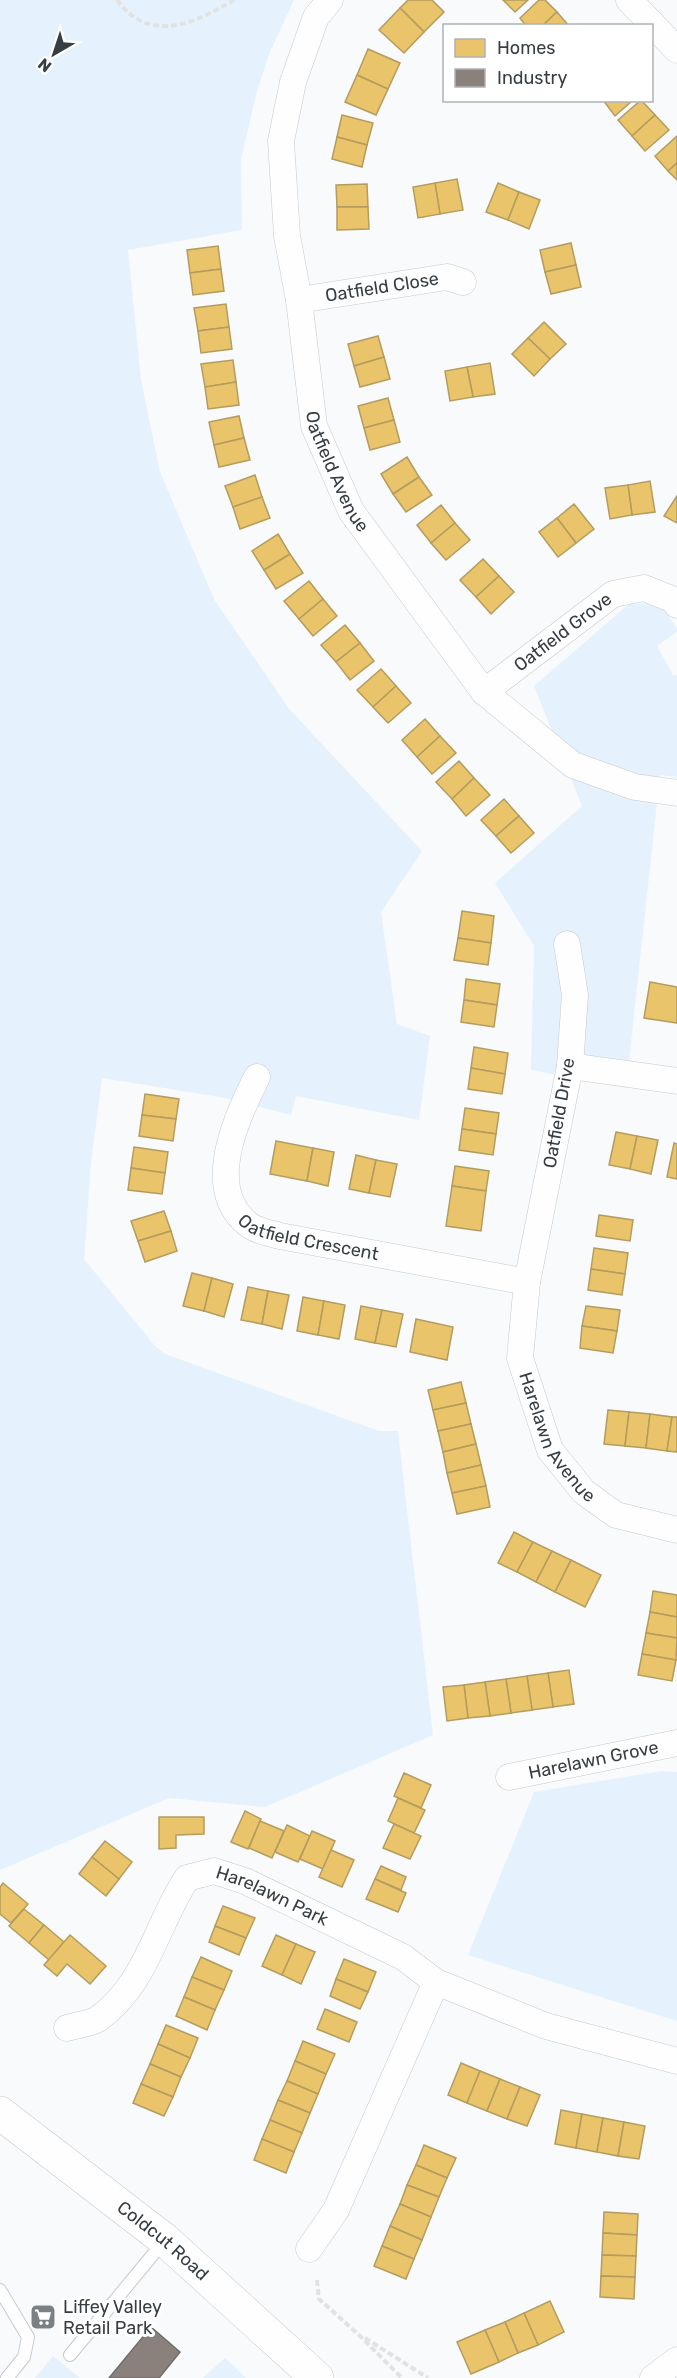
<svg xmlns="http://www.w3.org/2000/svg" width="677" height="2378" font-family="Rubik,sans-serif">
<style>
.green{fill:#e5f2fd}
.homes{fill:#e9c46a;stroke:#b49c5e;stroke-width:1.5}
.industry{fill:#8a817c;stroke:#716d6b;stroke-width:1.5}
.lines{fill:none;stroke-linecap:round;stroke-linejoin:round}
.lane-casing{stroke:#c6cace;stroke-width:14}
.street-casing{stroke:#c6cace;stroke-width:27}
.secondary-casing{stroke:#c6cace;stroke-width:34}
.path{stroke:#e2e2e3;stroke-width:4;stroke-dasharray:6 3;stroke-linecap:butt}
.lane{stroke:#fefeff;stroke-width:12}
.street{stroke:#fefeff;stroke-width:26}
.secondary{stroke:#fefeff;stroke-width:33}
.labels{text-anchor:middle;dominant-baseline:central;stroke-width:6;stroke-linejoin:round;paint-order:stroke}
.street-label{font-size:18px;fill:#373e43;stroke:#fff}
.poi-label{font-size:18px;fill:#373e43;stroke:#fff;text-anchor:start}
</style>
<rect width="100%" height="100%" fill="#f8fafc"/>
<g class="green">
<path d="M0 0H294L270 52 257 91 241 159 242 230 128 250 141 380 160 472 215 601 290 710 422 851 381 912 397 1024 430 1036 419 1120 296 1096 291 1115 220 1097 102 1078 91 1163 84 1259 155 1346 165 1354 379 1431H398L433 1735 265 1807 169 1798 0 1870Z"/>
<path d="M659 603 677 628V632L657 646 673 675H677V777L660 775 626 1088 531 1070 534 946 495 883 582 806 534 686 629 604Z"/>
<path d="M662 1771 677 1772V2021L468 1955 534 1792Z"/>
<path d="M53 2356 80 2378H35Z"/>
<path d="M225 2358 246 2378H203Z"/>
</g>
<g class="homes">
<path d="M408 0H432L444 12 424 32 400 8Z"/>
<path d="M503 0H528L515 12Z"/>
<path d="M539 0H545L557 12 542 26H526L520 18Z"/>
<path d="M400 8 424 32 404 53 379 30Z"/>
<path d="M557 12 569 26H542Z"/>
<path d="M368 49 400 63 388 89 357 75Z"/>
<path d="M357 75 388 89 376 115 345 102Z"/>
<path d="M603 100H633L615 116Z"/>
<path d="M641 100 655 115 632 136 618 120Z"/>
<path d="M342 115 373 123 367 145 337 137Z"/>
<path d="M655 115 669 130 645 151 632 136Z"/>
<path d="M677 136V163L668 171 655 156Z"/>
<path d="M337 137 367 145 362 167 332 159Z"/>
<path d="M677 163V180L668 171Z"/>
<path d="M457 179 463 210 440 214 435 183Z"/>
<path d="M435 183 440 214 418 218 413 187Z"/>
<path d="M498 183 519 192 508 220 486 212Z"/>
<path d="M367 184 368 207H337L336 185Z"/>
<path d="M519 192 540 200 529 229 508 220Z"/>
<path d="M337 207H368L369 229 337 230Z"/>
<path d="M571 243 576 265 545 272 540 250Z"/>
<path d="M218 246 221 269 190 273 187 250Z"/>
<path d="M576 265 581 287 551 294 545 272Z"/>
<path d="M221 269 224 291 193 295 190 273Z"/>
<path d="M226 304 229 327 198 331 194 308Z"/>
<path d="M544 322 566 344 550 359 528 338Z"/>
<path d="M229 327 232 349 201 353 198 331Z"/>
<path d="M378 336 384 357 354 366 348 344Z"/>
<path d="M528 338 550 359 534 376 512 354Z"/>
<path d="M384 357 390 379 360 387 354 366Z"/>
<path d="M233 360 236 382 205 387 201 364Z"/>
<path d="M490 363 495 394 473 397 467 367Z"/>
<path d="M467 367 473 397 450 401 445 371Z"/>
<path d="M236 382 239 405 208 409 205 387Z"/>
<path d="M388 398 394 420 364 428 358 406Z"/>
<path d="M239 416 244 438 214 445 209 422Z"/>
<path d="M394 420 400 442 370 450 364 428Z"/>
<path d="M244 438 250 460 219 467 214 445Z"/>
<path d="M407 457 419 477 393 494 381 474Z"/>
<path d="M255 475 262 497 233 507 225 486Z"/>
<path d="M419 477 432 495 406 512 393 494Z"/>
<path d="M650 481 655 512 632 515 628 485Z"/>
<path d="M628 485 632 515 610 519 605 488Z"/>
<path d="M677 496V523L664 516Z"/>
<path d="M262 497 270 518 240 529 233 507Z"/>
<path d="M574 504 594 529 576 543 557 518Z"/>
<path d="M441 505 455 523 431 543 417 525Z"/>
<path d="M557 518 576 543 558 557 539 532Z"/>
<path d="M455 523 470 540 446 560 431 543Z"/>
<path d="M278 534 290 554 264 570 252 551Z"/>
<path d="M290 554 303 573 276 589 264 570Z"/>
<path d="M483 559 499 576 476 597 460 580Z"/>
<path d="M499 576 514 592 491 614 476 597Z"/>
<path d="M309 581 323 599 299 619 284 601Z"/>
<path d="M323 599 337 616 313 636 299 619Z"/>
<path d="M345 625 360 643 336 662 321 645Z"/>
<path d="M360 643 374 661 350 680 336 662Z"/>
<path d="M381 669 396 686 373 707 357 690Z"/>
<path d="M396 686 411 703 388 723 373 707Z"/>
<path d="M425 719 440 736 417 757 402 740Z"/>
<path d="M440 736 456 753 432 774 417 757Z"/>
<path d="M459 761 474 778 452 799 436 782Z"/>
<path d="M474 778 490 795 466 816 452 799Z"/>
<path d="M504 799 519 816 496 836 481 820Z"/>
<path d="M519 816 534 833 511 853 496 836Z"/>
<path d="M462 911 494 916 491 943 458 938Z"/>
<path d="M458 938 491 943 488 965 454 960Z"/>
<path d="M466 979 500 984 497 1005 464 1000Z"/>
<path d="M650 982 677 987V1023L644 1018Z"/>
<path d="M464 1000 497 1005 494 1027 461 1022Z"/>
<path d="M474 1047 508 1053 505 1074 471 1068Z"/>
<path d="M471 1068 505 1074 502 1094 468 1089Z"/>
<path d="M145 1094 179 1099 176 1119 142 1115Z"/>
<path d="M465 1108 499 1113 496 1134 462 1129Z"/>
<path d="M142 1115 176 1119 173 1141 139 1136Z"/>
<path d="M462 1129 496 1134 493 1155 459 1150Z"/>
<path d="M616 1132 637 1136 630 1169 609 1165Z"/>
<path d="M637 1136 658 1140 651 1174 630 1169Z"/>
<path d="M276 1141 313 1148 307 1181 270 1174Z"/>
<path d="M674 1143 677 1144V1179L667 1177Z"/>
<path d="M134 1147 168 1152 165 1173 131 1168Z"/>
<path d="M313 1148 334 1152 328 1186 307 1181Z"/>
<path d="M356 1155 376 1160 369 1193 349 1189Z"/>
<path d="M376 1160 397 1164 390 1197 369 1193Z"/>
<path d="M455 1166 489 1171 486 1191 452 1186Z"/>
<path d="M131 1168 165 1173 162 1194 128 1190Z"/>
<path d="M452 1186 486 1191 481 1231 446 1226Z"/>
<path d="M164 1211 171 1231 138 1241 131 1221Z"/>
<path d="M599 1215 633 1220 630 1241 596 1236Z"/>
<path d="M171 1231 177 1251 145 1262 138 1241Z"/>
<path d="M594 1248 628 1253 625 1274 591 1269Z"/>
<path d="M591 1269 625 1274 622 1295 588 1290Z"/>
<path d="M192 1273 212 1278 204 1311 183 1306Z"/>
<path d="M212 1278 233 1284 224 1317 204 1311Z"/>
<path d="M248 1287 268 1291 262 1324 241 1320Z"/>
<path d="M268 1291 289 1295 282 1329 262 1324Z"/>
<path d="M303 1297 324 1301 318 1335 297 1331Z"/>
<path d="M324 1301 345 1305 339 1339 318 1335Z"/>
<path d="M361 1306 382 1310 375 1343 355 1339Z"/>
<path d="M586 1306 620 1310 617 1331 582 1326Z"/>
<path d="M382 1310 403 1314 396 1347 375 1343Z"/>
<path d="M416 1319 453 1327 447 1360 410 1352Z"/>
<path d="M582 1326 617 1331 613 1353 580 1348Z"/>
<path d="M461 1382 466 1403 433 1410 428 1390Z"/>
<path d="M466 1403 471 1424 438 1431 433 1410Z"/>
<path d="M608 1410 629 1412 625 1446 604 1444Z"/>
<path d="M629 1412 650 1414 646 1448 625 1446Z"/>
<path d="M650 1414 672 1417 667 1451 646 1448Z"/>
<path d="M672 1417H677V1452L667 1451Z"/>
<path d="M471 1424 476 1444 443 1452 438 1431Z"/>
<path d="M476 1444 481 1465 447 1473 443 1452Z"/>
<path d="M481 1465 486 1486 452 1493 447 1473Z"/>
<path d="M486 1486 490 1507 457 1514 452 1493Z"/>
<path d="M514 1532 533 1542 517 1572 498 1563Z"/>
<path d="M533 1542 552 1551 536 1582 517 1572Z"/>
<path d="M552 1551 571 1560 555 1592 536 1582Z"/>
<path d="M571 1560 601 1575 585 1607 555 1592Z"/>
<path d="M653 1591 677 1595V1617L650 1612Z"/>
<path d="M650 1612 677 1617V1638L646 1633Z"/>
<path d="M646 1633 677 1638 676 1660 642 1654Z"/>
<path d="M642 1654 676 1660 672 1681 638 1675Z"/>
<path d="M569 1670 574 1704 553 1707 548 1673Z"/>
<path d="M548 1673 553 1707 532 1710 527 1676Z"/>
<path d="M527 1676 532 1710 511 1713 506 1679Z"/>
<path d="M506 1679 511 1713 490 1716 485 1682Z"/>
<path d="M485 1682 490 1716 468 1718 464 1685Z"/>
<path d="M464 1685 468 1718 447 1721 443 1687Z"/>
<path d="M404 1773 431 1785 421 1808 394 1796Z"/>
<path d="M398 1798 425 1810 414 1833 388 1821Z"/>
<path d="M245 1811 261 1819 248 1849 231 1842Z"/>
<path d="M159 1817H204V1834L176 1835V1848L159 1849Z"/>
<path d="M260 1821 284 1831 272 1858 249 1848Z"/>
<path d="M394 1824 421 1836 410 1859 383 1848Z"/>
<path d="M287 1825 310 1836 298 1862 275 1852Z"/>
<path d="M312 1831 335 1841 323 1869 300 1859Z"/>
<path d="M105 1841 132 1862 119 1879 92 1857Z"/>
<path d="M331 1850 354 1860 342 1887 319 1877Z"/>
<path d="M92 1857 119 1879 106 1896 79 1874Z"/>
<path d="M381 1866 406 1877 401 1890 375 1879Z"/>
<path d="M375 1879 406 1893 398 1912 366 1899Z"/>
<path d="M3 1883 28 1904 11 1923 0 1914V1887Z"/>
<path d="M223 1906 255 1918 246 1938 215 1926Z"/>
<path d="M24 1909 44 1925 29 1943 9 1926Z"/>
<path d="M44 1925 64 1942 49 1960 29 1943Z"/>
<path d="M215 1926 246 1938 239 1955 209 1942Z"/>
<path d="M70 1935 106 1966 90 1984 67 1964 57 1976 44 1965Z"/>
<path d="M276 1935 296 1944 282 1975 262 1966Z"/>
<path d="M296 1944 315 1952 301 1984 282 1975Z"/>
<path d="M201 1957 232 1971 224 1990 192 1977Z"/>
<path d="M344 1959 376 1972 368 1992 336 1979Z"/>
<path d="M192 1977 224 1990 215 2010 184 1997Z"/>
<path d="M336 1979 368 1992 360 2009 330 1996Z"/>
<path d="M184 1997 215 2010 207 2030 176 2016Z"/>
<path d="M325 2009 357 2022 349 2042 317 2029Z"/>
<path d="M166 2025 198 2038 190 2058 158 2044Z"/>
<path d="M303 2041 335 2054 326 2074 295 2061Z"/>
<path d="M158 2044 190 2058 181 2077 150 2064Z"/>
<path d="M295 2061 326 2074 318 2094 287 2081Z"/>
<path d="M461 2063 480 2071 467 2103 448 2095Z"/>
<path d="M150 2064 181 2077 173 2097 141 2084Z"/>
<path d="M480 2071 500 2079 487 2111 467 2103Z"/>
<path d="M500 2079 520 2087 507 2119 487 2111Z"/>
<path d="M287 2081 318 2094 310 2113 278 2100Z"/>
<path d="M141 2084 173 2097 164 2116 133 2103Z"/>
<path d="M520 2087 540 2095 527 2126 507 2119Z"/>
<path d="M278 2100 310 2113 302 2133 270 2120Z"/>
<path d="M561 2110 582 2114 576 2148 555 2144Z"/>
<path d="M582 2114 603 2118 597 2152 576 2148Z"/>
<path d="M603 2118 624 2122 618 2156 597 2152Z"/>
<path d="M270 2120 302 2133 294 2152 262 2139Z"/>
<path d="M624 2122 645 2126 639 2159 618 2156Z"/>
<path d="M262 2139 294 2152 286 2173 254 2160Z"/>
<path d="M424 2145 456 2158 447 2178 416 2165Z"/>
<path d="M416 2165 447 2178 439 2197 407 2185Z"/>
<path d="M407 2185 439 2197 431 2217 400 2204Z"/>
<path d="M400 2204 431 2217 422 2240 390 2226Z"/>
<path d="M604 2212 638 2214 637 2235 603 2233Z"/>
<path d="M390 2226 422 2240 414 2259 382 2246Z"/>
<path d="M603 2233 637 2235 636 2256 602 2255Z"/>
<path d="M382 2246 414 2259 406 2279 374 2266Z"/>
<path d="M602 2255 636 2256 635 2277 601 2276Z"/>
<path d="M601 2276 635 2277 634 2299 600 2297Z"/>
<path d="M550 2301 564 2332 538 2345 524 2313Z"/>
<path d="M524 2313 538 2345 518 2353 505 2322Z"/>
<path d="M505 2322 518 2353 499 2362 485 2330Z"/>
<path d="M485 2330 499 2362 471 2374 457 2342Z"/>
</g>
<path class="industry" d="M151 2327 180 2352 159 2378H109Z"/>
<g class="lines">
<g class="lane-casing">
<g id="lane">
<path d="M0 2290 28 2337 24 2357 7 2378"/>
<path d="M70 2355 165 2240"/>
</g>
</g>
<g class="street-casing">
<g id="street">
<path id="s1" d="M330 0 316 17 293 82 281 141 287 236 299 300 314 426 351 511 484 692 573 765 635 787 677 793"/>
<path d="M629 0 677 50"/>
<path id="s2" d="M299 300 447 277 463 282"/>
<path id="s3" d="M484 692 613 594 644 588 674 600 677 605"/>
<path id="s4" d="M567 944 575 995 570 1066 527 1282 520 1358 550 1450 584 1492 616 1515 677 1530"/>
<path d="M570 1066 677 1081"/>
<path id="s5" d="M257 1077C236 1118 203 1190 249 1225 257 1231 270 1233 280 1236L527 1282"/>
<path id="s6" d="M509 1777 677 1743"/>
<path id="s7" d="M67 2028C76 2025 90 2024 98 2019 147 1984 156 1925 187 1878L214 1871 245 1881 403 1957 436 1982 546 2026 677 2061"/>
<path d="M309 2249 336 2210 436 1982"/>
<path d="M653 2378 677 2360"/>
</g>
</g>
<g class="secondary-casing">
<g id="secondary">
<path id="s8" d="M0 2113 165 2240 317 2378"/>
</g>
</g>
<g class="path">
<path d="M117 0C150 45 195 23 234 0"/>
<path d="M317 2280 319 2299 359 2335 402 2378"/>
<path d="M365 2338 428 2378"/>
</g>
<use href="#lane" class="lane"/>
<use href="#street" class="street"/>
<use href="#secondary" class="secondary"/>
</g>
<defs>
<g id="supermarket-square" transform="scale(1.35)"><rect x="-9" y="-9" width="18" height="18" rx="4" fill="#7b8084" stroke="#fff"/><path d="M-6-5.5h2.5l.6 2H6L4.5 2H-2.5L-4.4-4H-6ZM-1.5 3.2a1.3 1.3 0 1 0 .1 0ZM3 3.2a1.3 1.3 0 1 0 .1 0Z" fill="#fff"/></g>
</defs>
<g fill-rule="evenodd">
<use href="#supermarket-square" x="43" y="2317"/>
</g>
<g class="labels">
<g class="street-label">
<text stroke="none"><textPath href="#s2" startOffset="84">Oatfield Close</textPath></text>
<text stroke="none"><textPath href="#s1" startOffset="489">Oatfield Avenue</textPath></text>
<text stroke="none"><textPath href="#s3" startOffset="99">Oatfield Grove</textPath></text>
<text transform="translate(559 1113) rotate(-80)">Oatfield Drive</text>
<text stroke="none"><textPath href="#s5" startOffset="222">Oatfield Crescent</textPath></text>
<text stroke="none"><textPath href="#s4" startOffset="508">Harelawn Avenue</textPath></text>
<text stroke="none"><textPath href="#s6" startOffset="86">Harelawn Grove</textPath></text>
<text stroke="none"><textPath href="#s7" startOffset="292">Harelawn Park</textPath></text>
<text stroke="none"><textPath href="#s8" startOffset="207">Coldcut Road</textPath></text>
</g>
<g class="poi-label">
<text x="63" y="2307">Liffey Valley<tspan x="63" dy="21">Retail Park</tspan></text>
</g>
</g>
<rect x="443" y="24" width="210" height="78" fill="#ffffff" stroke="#afb2b4" stroke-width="1.5"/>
<rect x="455" y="39" width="30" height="18" fill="#e9c46a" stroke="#afb2b4" stroke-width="1.5"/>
<text x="497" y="54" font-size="18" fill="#373e43">Homes</text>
<rect x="455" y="69" width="30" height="18" fill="#8a817c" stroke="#afb2b4" stroke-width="1.5"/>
<text x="497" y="84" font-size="18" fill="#373e43">Industry</text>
<g transform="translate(54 54) rotate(219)" stroke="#ffffff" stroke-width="4.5" paint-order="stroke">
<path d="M0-4.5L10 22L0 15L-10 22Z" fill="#373e43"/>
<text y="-9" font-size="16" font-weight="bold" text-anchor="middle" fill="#373e43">N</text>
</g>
</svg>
